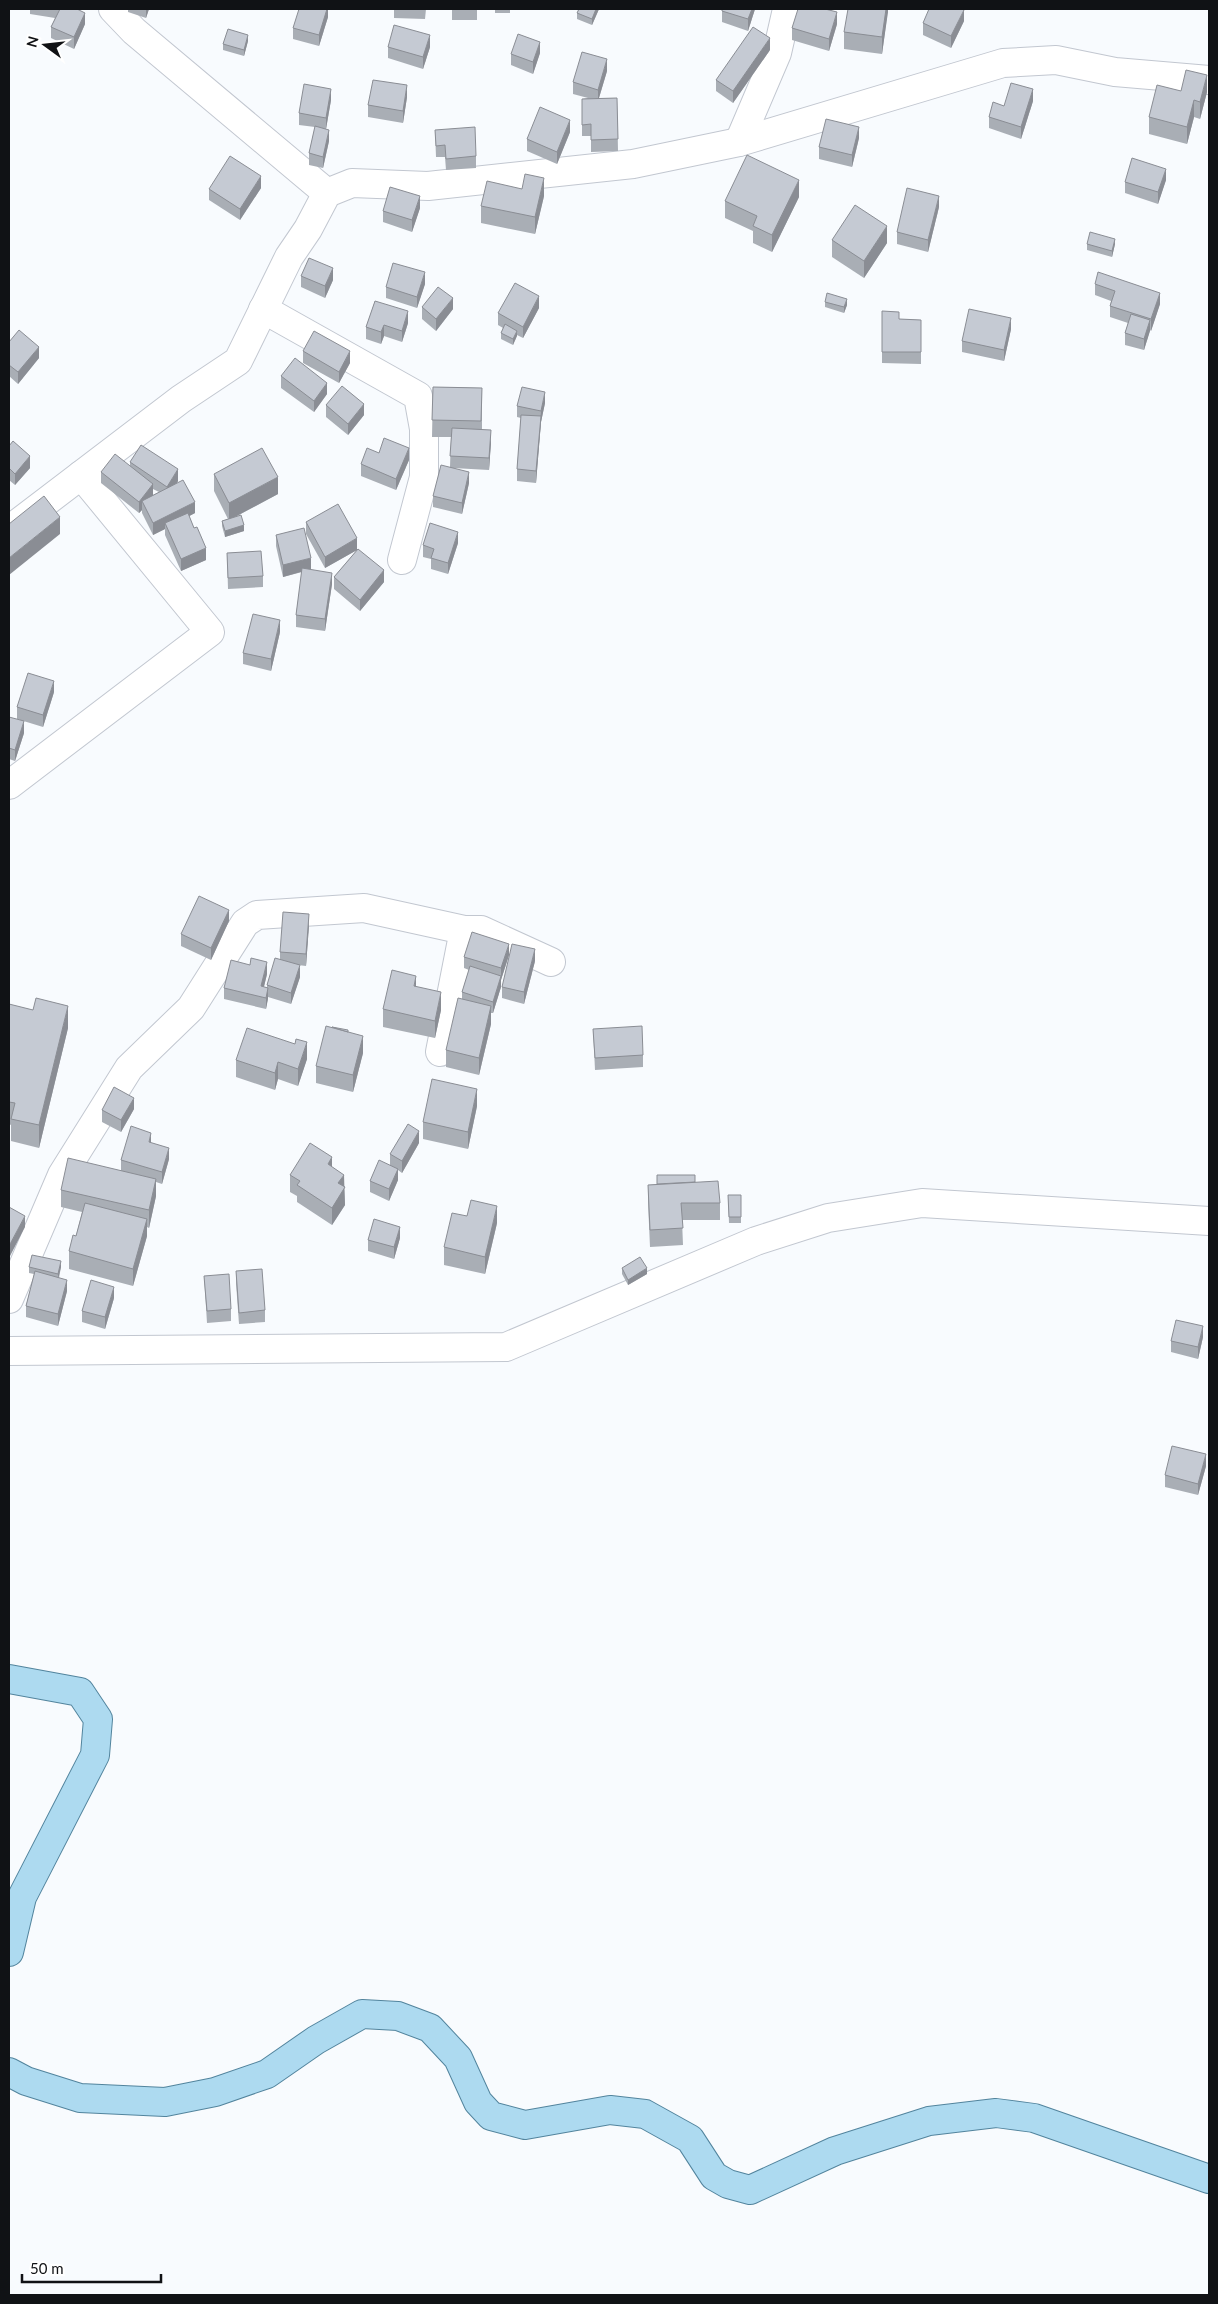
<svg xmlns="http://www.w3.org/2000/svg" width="1218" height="2304" font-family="Lato,sans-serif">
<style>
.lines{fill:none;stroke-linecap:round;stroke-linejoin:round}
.minor-casing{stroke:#c2c7d0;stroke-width:30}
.major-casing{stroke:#52849d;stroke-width:30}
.minor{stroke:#fff;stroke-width:28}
.major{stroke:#addaf0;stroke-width:28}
.wall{fill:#a9aeb5;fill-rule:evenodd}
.shaded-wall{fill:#8a8d94}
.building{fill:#c5cad3;stroke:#8a8d94}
</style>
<rect width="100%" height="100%" fill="#f8fbfe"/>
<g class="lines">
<g class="minor-casing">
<g id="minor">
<path d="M113 9 134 31 327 193"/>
<path d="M739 142 777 53 787 9"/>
<path d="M263 309 418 396 424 429V477L402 560"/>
<path d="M9 530 181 399 238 361 289 257 308 229 327 193 352 183 428 186 633 164 739 142 1003 63 1056 60 1115 72 1209 80"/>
<path d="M9 785 210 632 81 475"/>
<path d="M440 1052 464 930"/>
<path d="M9 1299 62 1175 129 1068 191 1008 245 923 257 915 364 908 464 930H481L551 962"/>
<path d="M9 1351 506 1347 756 1241 828 1218 922 1203 1209 1221"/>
</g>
</g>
<g class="major-casing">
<g id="major">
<path d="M9 1679 80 1692 98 1719 95 1755 22 1897 9 1952"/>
<path d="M9 2072 26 2081 80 2098 165 2102 215 2092 267 2074 316 2040 362 2014 398 2016 430 2028 458 2058 478 2102 491 2116 525 2125 610 2110 645 2114 690 2139 714 2176 728 2184 750 2190 835 2151 929 2121 996 2113 1034 2118 1209 2179"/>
</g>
</g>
<use href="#minor" class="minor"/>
<use href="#major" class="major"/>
</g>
<g class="wall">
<path d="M30 9H77L85 24 74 49 51 38V27L55 18 30 14Z"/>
<path d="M128 9H149L146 18 128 12Z"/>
<path d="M328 9V17L319 46 293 39V28Z"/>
<path d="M394 9H426L425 19 394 18Z"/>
<rect x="452" y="9" width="25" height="11"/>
<rect x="495" y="9" width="15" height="4"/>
<path d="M579 9H599L592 25 577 19V13Z"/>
<path d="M722 9H755L748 31 722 22Z"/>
<path d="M888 9 882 54 844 49V32Z"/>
<path d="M964 21 951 48 923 35V23Z"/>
<path d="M837 24 829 51 792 40V28Z"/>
<path d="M248 41 244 56 223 50V44Z"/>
<path d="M388 47H430L423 69 388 58Z"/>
<path d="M770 50 733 103 716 91V80Z"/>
<path d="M540 53 533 74 511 65V54Z"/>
<path d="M607 71 599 98H617L618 151 591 152V136H582V99L588 98 573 94V82Z"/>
<path d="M1207 92 1200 119 1194 117 1187 144 1149 134V117Z"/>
<path d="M407 97 403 123 368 117V105Z"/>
<path d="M331 100 326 129 329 141 323 168 309 165V153L315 127 299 125V113Z"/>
<path d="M1033 101 1021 139 989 128V117L1004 106Z"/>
<path d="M435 130 476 156V168L446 170 445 157H436Z"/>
<path d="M570 132 557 164 527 151V139Z"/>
<path d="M859 138 852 167 819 159V147Z"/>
<path d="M1166 180 1158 204 1125 193V182Z"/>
<path d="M261 188 240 220 209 200V189Z"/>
<path d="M544 196 535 234 481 223V206Z"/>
<path d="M799 197 772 252 753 243V231L725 218V201Z"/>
<path d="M939 207 928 252 897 244V232Z"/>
<path d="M420 208 412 232 383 222V211Z"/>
<path d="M832 240 887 243 864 278 832 257Z"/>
<path d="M1087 244H1115L1112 257 1087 250Z"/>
<path d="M301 276 333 280 325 298 301 287Z"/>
<path d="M425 284 417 308 386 298V287Z"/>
<path d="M1095 284 1160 304 1151 331 1150 330 1144 350 1125 345V333L1128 323 1110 317V306L1111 301 1095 295Z"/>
<path d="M375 301 408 323 402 342 384 336 381 344 366 339V327Z"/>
<path d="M825 302 847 305 844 313 825 307Z"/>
<path d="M422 307 453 309 436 331 422 319Z"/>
<path d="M539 308 523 338 517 335 513 345 501 339V333L503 328 498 325V313Z"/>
<path d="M882 311 899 319 921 320V364L882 363Z"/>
<path d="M1011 329 1004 361 962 352V341Z"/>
<path d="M9 342 39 358 18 384 9 376Z"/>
<path d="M303 351 350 363 339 383 303 363Z"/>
<path d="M281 376 327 394 314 412 281 388Z"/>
<path d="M433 387 482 388V430L491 442 489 470 453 468 469 483 462 514 433 507V496L450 467 451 437H432Z"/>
<path d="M545 403 541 422 536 483 517 481V469L521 418 517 417V406Z"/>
<path d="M326 405 364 415 348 435 326 417Z"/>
<path d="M9 446 30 468 15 485 9 480Z"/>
<path d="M379 453 409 460 396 490 361 476V464Z"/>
<path d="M130 462 178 481 177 483 195 513 189 516 206 560 181 571 165 535V529L153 535 142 513V510L139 513 101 483V472L130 466ZM153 489 159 492 153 495Z"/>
<path d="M214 474 278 494 237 516 244 531 225 537 222 526V521L228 519 214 491Z"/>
<path d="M306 522 357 549 384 582 360 611 334 589V577L357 550 325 568 306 534Z"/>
<path d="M276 535 311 569 310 570 332 584 325 631 296 627V615L302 572 283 577 276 546Z"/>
<path d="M458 543 448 574 431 569V559L423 557V545Z"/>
<path d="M227 553 263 576V587L228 589Z"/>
<path d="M280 632 271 671 243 664V653Z"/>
<path d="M54 692 43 727 17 719V707Z"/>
<path d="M9 717 24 733 15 761 9 759Z"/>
<path d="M229 921 211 960 181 946V934Z"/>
<path d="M309 925 306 966 298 965 300 977 291 1004 268 997 266 1009 224 999V988L267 974 264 987H267V985L280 959V952Z"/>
<path d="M509 955 501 980V987L493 1013H491V1024L479 1075 446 1067V1050L462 999V992L469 970 464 968V957Z"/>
<path d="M535 961 524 1004 502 998V987Z"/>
<path d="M416 987 441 1010 435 1038 383 1027V1009Z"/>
<path d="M9 1004 68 1028 39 1148 11 1141V1125L9 1124Z"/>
<path d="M593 1029 643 1055V1067L595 1070Z"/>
<path d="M348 1032 363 1053 353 1092 316 1083V1066Z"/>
<path d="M307 1059 298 1086 278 1079 275 1090 236 1077V1060Z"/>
<path d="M477 1106 468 1149 423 1139V1122Z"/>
<path d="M134 1109 121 1132 102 1122V1110Z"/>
<path d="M419 1143 402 1173 398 1170V1180L389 1201 370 1192V1181L390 1165V1154Z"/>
<path d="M169 1159 162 1184 156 1182V1196L149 1228 147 1227V1236L133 1286 69 1269V1251L76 1236 82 1212 61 1207V1190L121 1170V1160Z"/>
<path d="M332 1167 344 1187 345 1205 332 1225 297 1202V1196L290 1192V1175Z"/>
<path d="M695 1182 720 1203V1220H682L683 1245 650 1247 648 1202V1185Z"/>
<path d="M728 1195H741V1223H729Z"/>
<path d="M497 1223 485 1274 444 1265V1247Z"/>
<path d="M400 1238 394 1259 368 1251V1240Z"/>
<path d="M29 1267H61L59 1278 67 1291 58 1326 26 1317V1306L34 1274 29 1273Z"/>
<path d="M622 1268 647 1274 628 1285 622 1274Z"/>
<path d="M236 1271 265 1310V1322L239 1324 236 1283Z"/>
<path d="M204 1276 231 1309V1321L207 1323Z"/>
<path d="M114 1298 105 1329 82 1322V1311Z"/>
<path d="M1203 1337 1198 1359 1171 1352V1341Z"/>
<path d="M1206 1466 1198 1495 1165 1487V1475Z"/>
</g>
<g class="shaded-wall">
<path d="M146 9H149L146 18Z"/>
<path d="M327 9H328V17L319 46V35Z"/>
<path d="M596 9H599L592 25V19Z"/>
<path d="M752 9H755L748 31V19Z"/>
<path d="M886 9H888V12L882 54V37Z"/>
<path d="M964 10V21L951 48V36Z"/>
<path d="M837 12V24L829 51V39Z"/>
<path d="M85 13V24L74 49V37Z"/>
<path d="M248 35V41L244 56V50Z"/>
<path d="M430 35V47L423 69V57Z"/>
<path d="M770 38V50L733 103V91Z"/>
<path d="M540 42V53L533 74V62Z"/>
<path d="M607 59V71L598 101V90Z"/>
<path d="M1207 75V92L1200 119V102Z"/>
<path d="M407 85V97L403 123V111Z"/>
<path d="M331 89V100L326 129V118Z"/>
<path d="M1033 89V101L1021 139V127Z"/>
<path d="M1194 100V117L1187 144V127Z"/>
<path d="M570 120V132L557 164V152Z"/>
<path d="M859 127V138L852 167V155Z"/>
<path d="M329 130V141L323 168V157Z"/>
<path d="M1166 169V180L1158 204V192Z"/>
<path d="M261 176V188L240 220V209Z"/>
<path d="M544 178V196L535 234V217Z"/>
<path d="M799 180V197L772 252V235Z"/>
<path d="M420 196V208L412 232V220Z"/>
<path d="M939 196V207L928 252V240Z"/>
<path d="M887 226V243L864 278V261Z"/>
<path d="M1115 239V244L1112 257V251Z"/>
<path d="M333 268V280L325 298V286Z"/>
<path d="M425 272V284L417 308V297Z"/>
<path d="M1160 293V304L1151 331V319Z"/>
<path d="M539 296V308L523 338V327Z"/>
<path d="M453 298V309L436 331V319Z"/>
<path d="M847 299V305L844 313V307Z"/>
<path d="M408 311V323L402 342V331Z"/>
<path d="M1011 318V329L1004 361V350Z"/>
<path d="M1150 320V331L1144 350V339Z"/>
<path d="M384 325V336L381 344V332Z"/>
<path d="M517 331V336L513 345V339Z"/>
<path d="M39 347V358L18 384V372Z"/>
<path d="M350 351V363L339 383V372Z"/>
<path d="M327 383V394L314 412V401Z"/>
<path d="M545 392V403L541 422 536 483V471L541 411Z"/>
<path d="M364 404V415L348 435V424Z"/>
<path d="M491 430V442L489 470V458Z"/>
<path d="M409 448V460L396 490V479Z"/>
<path d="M30 456V468L15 485V474Z"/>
<path d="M178 469V481L167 498V487Z"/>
<path d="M469 472V483L462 514V503Z"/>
<path d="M278 477V494L229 520V503Z"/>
<path d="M153 484V496L142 501V510L139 513V502Z"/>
<path d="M195 502V513L167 528 165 523V529L153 535V523Z"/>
<path d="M60 517V534L9 575V558Z"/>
<path d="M244 525V531L225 537V531Z"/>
<path d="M458 532V543L448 574V563Z"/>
<path d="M357 538V550L325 568V557Z"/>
<path d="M206 548V560L181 571V559Z"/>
<path d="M311 558V569L283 577V565Z"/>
<path d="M384 570V582L360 611V600Z"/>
<path d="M332 573V584L325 631V619Z"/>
<path d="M280 620V632L271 671V659Z"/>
<path d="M54 681V692L43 727V715Z"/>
<path d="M24 721V733L15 761V750Z"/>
<path d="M229 910V921L211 960V948Z"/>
<path d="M309 914V925L306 966V954Z"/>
<path d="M509 944V955L501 980V968Z"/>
<path d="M535 949V961L524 1004V992Z"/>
<path d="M267 962V974L261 998V986Z"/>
<path d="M300 965V977L291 1004V993Z"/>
<path d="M416 976V993L414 986Z"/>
<path d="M501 976V987L493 1013V1002Z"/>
<path d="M268 988V999L266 1009V998Z"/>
<path d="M441 992V1010L435 1038V1021Z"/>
<path d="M68 1006V1028L39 1148V1125Z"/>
<path d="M491 1006V1024L479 1075V1058Z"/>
<path d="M363 1036V1053L353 1092V1075Z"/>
<path d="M307 1042V1059L298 1086V1069Z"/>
<path d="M278 1062V1079L275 1090V1073Z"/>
<path d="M477 1089V1106L468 1149V1132Z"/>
<path d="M134 1098V1109L121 1132V1120Z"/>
<path d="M419 1131V1143L402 1173V1161Z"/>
<path d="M151 1133V1144L149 1142Z"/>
<path d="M169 1148V1159L162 1184V1172Z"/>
<path d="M332 1157V1175L328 1164Z"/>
<path d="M398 1169V1180L389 1201V1189Z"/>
<path d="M344 1175 345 1205 332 1225V1208L338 1183Z"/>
<path d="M156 1179V1196L149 1228V1210Z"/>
<path d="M497 1206V1223L485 1274V1257Z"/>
<path d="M25 1216V1227L9 1258V1246Z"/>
<path d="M147 1219V1236L133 1286V1269Z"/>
<path d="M400 1227V1238L394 1259V1247Z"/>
<path d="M61 1261V1267L58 1279V1274Z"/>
<path d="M647 1268V1274L628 1285V1280Z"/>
<path d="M67 1280V1291L58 1326V1314Z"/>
<path d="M114 1287V1298L105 1329V1317Z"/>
<path d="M1203 1326V1337L1198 1359V1347Z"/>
<path d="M1206 1454V1466L1198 1495V1484Z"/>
</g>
<g class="building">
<path d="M60 9H77L85 13 74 37 51 27Z"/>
<path d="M299 9H327L319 35 293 28Z"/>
<path d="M579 9H596L592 19 577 13Z"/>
<path d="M722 9H752L748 19 722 11Z"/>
<path d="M798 9H825L837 12 829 39 792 28Z"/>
<path d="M848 9H886L882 37 844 32Z"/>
<path d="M929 9H961L964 10 951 36 923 23Z"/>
<path d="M394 25 430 35 423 57 388 47Z"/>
<path d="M753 27 770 38 733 91 716 80Z"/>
<path d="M228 29 248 35 244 50 223 44Z"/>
<path d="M518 34 540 42 533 62 511 54Z"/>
<path d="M582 52 607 59 598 90 573 82Z"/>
<path d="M1186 70 1207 75 1200 102 1194 100 1187 127 1149 117 1157 85 1181 91Z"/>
<path d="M373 80 407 85 403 111 368 105Z"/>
<path d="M1011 83 1033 89 1021 127 989 117 993 102 1004 106Z"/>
<path d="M304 84 331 89 326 118 299 113Z"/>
<path d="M617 98 618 139 591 140V124L582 125V99Z"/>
<path d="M540 107 570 120 557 152 527 139Z"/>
<path d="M826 119 859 127 852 155 819 147Z"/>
<path d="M315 126 329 130 323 157 309 153Z"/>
<path d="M475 127 476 156 446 159 445 145 436 146 435 130Z"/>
<path d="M747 155 799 180 772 235 753 226 757 216 725 201Z"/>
<path d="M230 156 261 176 240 209 209 189Z"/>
<path d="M1132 158 1166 169 1158 192 1125 182Z"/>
<path d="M525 174 544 178 535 217 481 206 487 181 522 189Z"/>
<path d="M390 187 420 196 412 220 383 211Z"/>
<path d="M907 188 939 196 928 240 897 232Z"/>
<path d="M855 205 887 226 864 261 832 240Z"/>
<path d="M1090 232 1115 239 1112 251 1087 244Z"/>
<path d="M309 258 333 268 325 286 301 276Z"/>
<path d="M393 263 425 272 417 297 386 287Z"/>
<path d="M1098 272 1160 293 1151 319 1110 306 1115 291 1095 284Z"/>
<path d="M515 283 539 296 523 327 498 313Z"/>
<path d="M438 287 453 298 436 319 422 307Z"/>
<path d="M827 293 847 299 844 307 825 302Z"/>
<path d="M375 301 408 311 402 331 384 325 381 332 366 327Z"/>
<path d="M969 309 1011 318 1004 350 962 341Z"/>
<path d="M882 311 899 312V319L921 320V352H882Z"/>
<path d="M1131 314 1150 320 1144 339 1125 333Z"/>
<path d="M505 324 517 331 513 339 501 333Z"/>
<path d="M19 330 39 347 18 372 9 365V342Z"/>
<path d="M314 331 350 351 339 372 303 351Z"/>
<path d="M295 358 327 383 314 401 281 376Z"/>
<path d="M342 386 364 404 348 424 326 405Z"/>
<path d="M433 387 482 388 481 421 432 420Z"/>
<path d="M522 387 545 392 541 411 517 406Z"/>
<path d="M521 415 541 416 536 471 517 469Z"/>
<path d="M452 428 491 430 489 458 450 456Z"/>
<path d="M384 438 409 448 396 479 361 464 367 448 379 453Z"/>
<path d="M13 441 30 456 15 474 9 468V446Z"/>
<path d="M141 445 178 469 167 487 130 462Z"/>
<path d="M262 448 278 477 229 503 214 474Z"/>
<path d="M115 454 153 484 139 502 101 472Z"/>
<path d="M441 465 469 472 462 503 433 496Z"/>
<path d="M183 480 195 502 153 523 142 501Z"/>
<path d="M44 496 60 517 9 558V524Z"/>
<path d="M338 504 357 538 325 557 306 522Z"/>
<path d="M188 513 194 528 197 527 206 548 181 559 165 523Z"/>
<path d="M241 515 244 525 225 531 222 521Z"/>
<path d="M430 523 458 532 448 563 431 558 434 549 423 545Z"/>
<path d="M304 528 311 558 283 565 276 535Z"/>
<path d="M358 549 384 570 360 600 334 577Z"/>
<path d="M261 551 263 576 228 578 227 553Z"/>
<path d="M302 568 332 573 325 619 296 615Z"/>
<path d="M253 614 280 620 271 659 243 653Z"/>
<path d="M28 673 54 681 43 715 17 707Z"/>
<path d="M9 717 24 721 15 750 9 748Z"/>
<path d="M199 896 229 910 211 948 181 934Z"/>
<path d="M283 912 309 914 306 954 280 952Z"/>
<path d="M472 932 509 944 501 968 464 957Z"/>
<path d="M512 944 535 949 524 992 502 987Z"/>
<path d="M251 958 267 962 261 986 268 988 266 998 224 988 231 960 250 965Z"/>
<path d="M275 958 300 965 291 993 267 985Z"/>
<path d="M470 966 501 976 493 1002 462 992Z"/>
<path d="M392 970 416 976 414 986 441 992 435 1021 383 1009Z"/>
<path d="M36 998 68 1006 39 1125 11 1119 15 1103 9 1102V1004L33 1010Z"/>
<path d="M458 998 491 1006 479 1058 446 1050Z"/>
<path d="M326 1026 363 1036 353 1075 316 1066Z"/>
<path d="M642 1026 643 1055 595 1058 593 1029Z"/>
<path d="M332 1027 348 1030V1032Z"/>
<path d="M247 1028 295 1044 296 1039 307 1042 298 1069 278 1062 275 1073 236 1060Z"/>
<path d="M432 1079 477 1089 468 1132 423 1122Z"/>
<path d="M114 1087 134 1098 121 1120 102 1110Z"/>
<path d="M408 1124 419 1131 402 1161 390 1154Z"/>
<path d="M131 1126 151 1133 149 1142 169 1148 162 1172 121 1160Z"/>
<path d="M310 1143 332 1157 328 1164 344 1175 338 1183 345 1187 332 1208 297 1185 300 1181 290 1175Z"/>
<path d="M68 1158 156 1179 149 1210 61 1190Z"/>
<path d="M379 1160 398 1169 389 1189 370 1181Z"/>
<path d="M657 1175H695V1182L657 1184Z"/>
<path d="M718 1181 720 1203H681L683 1228 650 1230 648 1185Z"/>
<path d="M728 1195H741V1217H729Z"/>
<path d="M471 1200 497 1206 485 1257 444 1247 452 1213 467 1216Z"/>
<path d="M85 1203 147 1219 133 1269 69 1251 73 1235 76 1236Z"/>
<path d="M9 1207 25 1216 9 1246Z"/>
<path d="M374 1219 400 1227 394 1247 368 1240Z"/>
<path d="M32 1255 61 1261 58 1274 29 1267Z"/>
<path d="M640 1257 647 1268 628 1280 622 1268Z"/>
<path d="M262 1269 265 1310 239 1313 236 1271Z"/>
<path d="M35 1271 67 1280 58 1314 26 1306Z"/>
<path d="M229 1274 231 1309 207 1311 204 1276Z"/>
<path d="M91 1280 114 1287 105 1317 82 1311Z"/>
<path d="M1176 1320 1203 1326 1198 1347 1171 1341Z"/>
<path d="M1172 1446 1206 1454 1198 1484 1165 1475Z"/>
</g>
<rect width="1218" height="2304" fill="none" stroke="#101215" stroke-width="20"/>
<g transform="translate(45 45) rotate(285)" stroke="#ffffff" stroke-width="4" paint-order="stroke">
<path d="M0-4L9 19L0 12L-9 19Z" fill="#101215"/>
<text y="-8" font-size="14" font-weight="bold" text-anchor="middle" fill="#101215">N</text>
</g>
<path d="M22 2274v8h139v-8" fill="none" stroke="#101215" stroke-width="2.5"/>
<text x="30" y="2274" font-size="15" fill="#101215" stroke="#ffffff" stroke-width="4" paint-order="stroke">50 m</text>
</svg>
